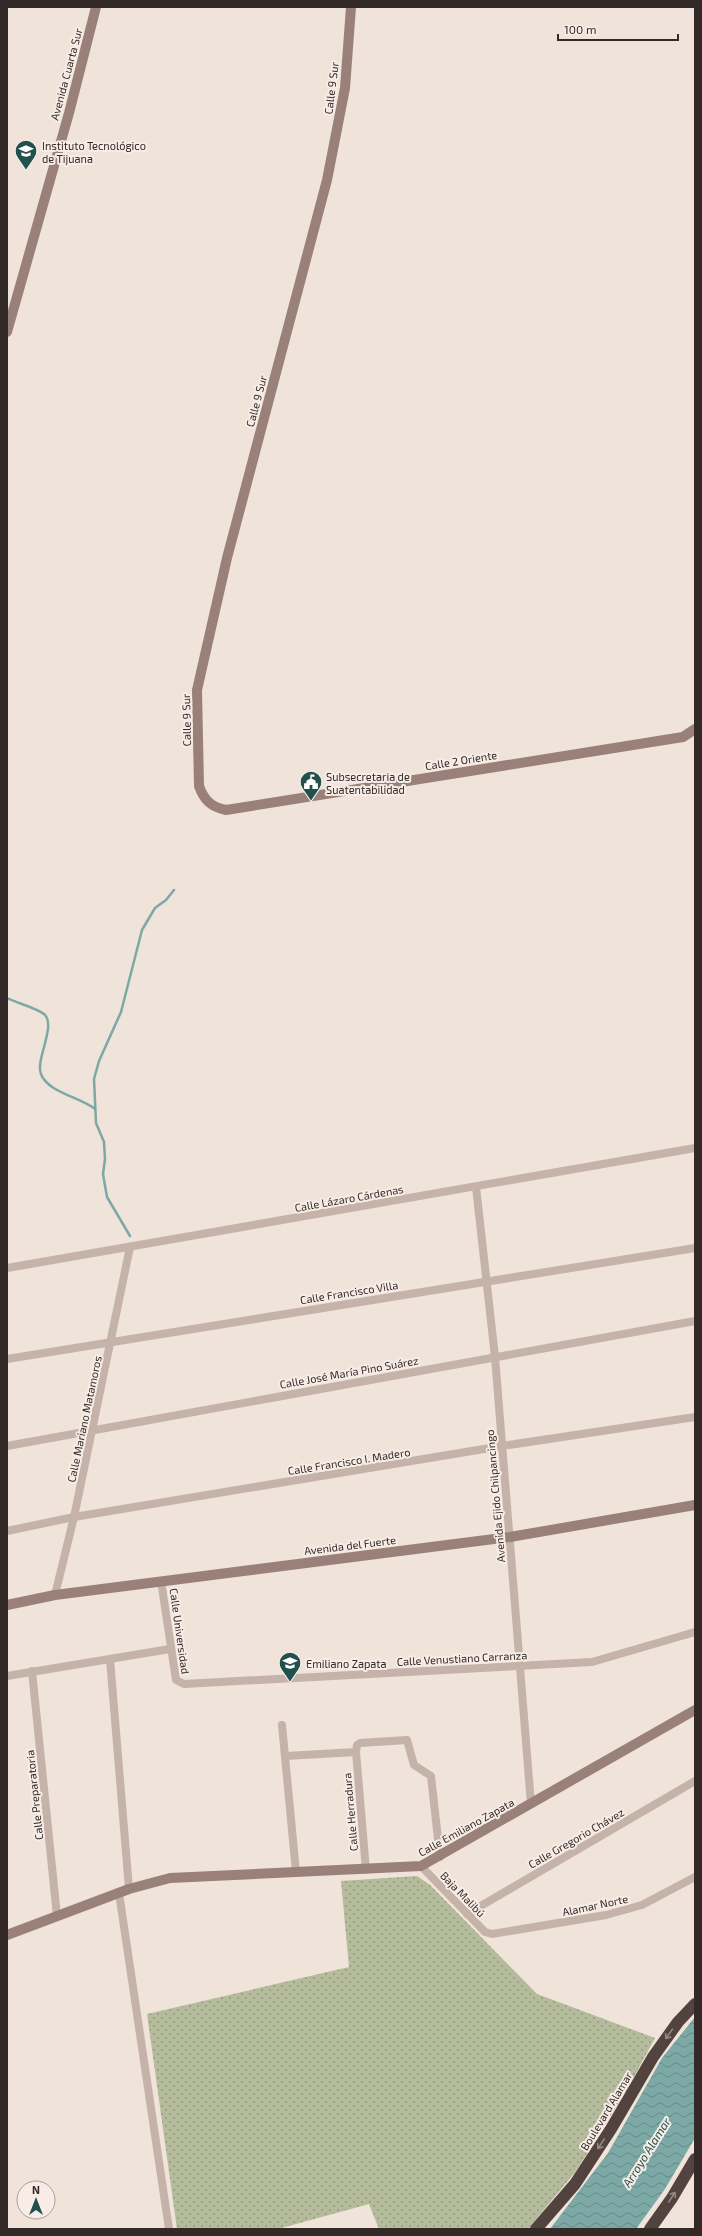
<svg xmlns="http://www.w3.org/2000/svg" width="702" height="2236" font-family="'Exo 2',sans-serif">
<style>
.grass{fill:url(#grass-dots)}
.water{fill:url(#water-waves)}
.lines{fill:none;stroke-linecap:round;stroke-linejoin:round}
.stream{stroke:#7ca9a5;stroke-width:2.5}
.street{stroke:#c5b2a8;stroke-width:8}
.secondary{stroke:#998179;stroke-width:10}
.highway{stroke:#53433f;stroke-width:12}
.oneway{stroke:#958782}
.labels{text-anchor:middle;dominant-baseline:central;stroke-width:4;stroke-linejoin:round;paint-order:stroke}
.street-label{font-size:11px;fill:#332927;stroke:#f7ede6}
.poi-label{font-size:11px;fill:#332927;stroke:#f7ede6;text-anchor:start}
.water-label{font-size:12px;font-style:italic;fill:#21504d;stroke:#f7ede6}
</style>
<defs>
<pattern id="grass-dots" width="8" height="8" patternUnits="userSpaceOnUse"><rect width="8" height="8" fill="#b5bc9c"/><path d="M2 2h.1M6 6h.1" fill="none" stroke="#94997f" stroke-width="1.8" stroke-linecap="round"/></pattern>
<pattern id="water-waves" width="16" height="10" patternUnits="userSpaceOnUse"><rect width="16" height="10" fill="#7ca9a5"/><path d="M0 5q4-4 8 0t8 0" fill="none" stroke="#668a86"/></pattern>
</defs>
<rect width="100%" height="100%" fill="#efe3da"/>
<path class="grass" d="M417 1876 430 1885 537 1994 655 2038 629 2086 576 2171 528 2229H379L369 2204 278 2229H177L147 2014 349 1967 341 1881Z"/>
<path class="water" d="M695 2017V2138L665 2189 636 2229H550L608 2153 662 2058Z"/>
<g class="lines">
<g class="stream">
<path d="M7 998C17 1003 36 1008 44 1014 57 1025 35 1060 41 1074 47 1092 82 1098 95 1109"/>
<path d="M130 1236 107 1197 103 1174 105 1159 104 1142 96 1123 94 1079 99 1061 121 1012 142 930 155 908 166 900 174 890"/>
</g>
<g class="street">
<path d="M476 1187 495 1357 531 1804"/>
<path d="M7 1268 695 1148"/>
<path d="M7 1359 695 1248"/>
<path d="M7 1446 695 1321"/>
<path d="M7 1531 74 1517 502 1446 695 1417"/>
<path d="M161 1581 176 1680 184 1684 592 1662 695 1632"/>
<path d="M55 1595 74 1517 130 1247"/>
<path d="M110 1659 129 1889"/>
<path d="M32 1671 57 1916"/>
<path d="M7 1676 170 1649"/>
<path d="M282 1725 296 1872"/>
<path d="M286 1756 356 1752"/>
<path d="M421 1866 485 1932 492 1934 606 1915 642 1905 695 1877"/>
<path d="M366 1870 356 1752 357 1745 360 1743 407 1740 414 1765 431 1776 440 1857"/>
<path d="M119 1893 169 2229"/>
<path d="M467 1914 695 1781"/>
</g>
<g class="secondary">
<path d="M351 7 345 88 327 180 227 558 197 690 199 786C204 800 211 807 226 810L683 737 695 729"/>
<path d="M7 332 69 113 96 7"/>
<path d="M7 1605 55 1595 510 1537 695 1505"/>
<path d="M7 1935 129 1889 170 1878 421 1866 695 1710"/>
</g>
<g class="highway">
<path d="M536 2229 575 2184 611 2129 653 2057 678 2022 695 2004"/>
<path d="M650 2229 672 2198 695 2159"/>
</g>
</g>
<defs><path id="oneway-shaft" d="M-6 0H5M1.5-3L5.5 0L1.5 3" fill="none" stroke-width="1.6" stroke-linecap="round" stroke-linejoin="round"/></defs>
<g class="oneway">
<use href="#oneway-shaft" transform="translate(669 2034) rotate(125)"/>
<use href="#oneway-shaft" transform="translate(601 2144) rotate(123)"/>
<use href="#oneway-shaft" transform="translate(672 2197) rotate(-57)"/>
</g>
<defs>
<g id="university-pin" transform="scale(1.15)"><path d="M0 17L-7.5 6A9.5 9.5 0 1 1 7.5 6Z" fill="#21504d" stroke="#f7ede6"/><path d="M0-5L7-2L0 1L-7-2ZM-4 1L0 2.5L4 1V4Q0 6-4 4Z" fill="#fff"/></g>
<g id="civic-pin" transform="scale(1.15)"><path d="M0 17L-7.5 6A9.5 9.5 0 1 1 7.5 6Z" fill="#21504d" stroke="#f7ede6"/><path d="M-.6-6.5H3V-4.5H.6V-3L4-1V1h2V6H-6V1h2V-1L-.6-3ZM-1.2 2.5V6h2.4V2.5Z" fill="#fff"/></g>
<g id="school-pin" transform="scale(1.15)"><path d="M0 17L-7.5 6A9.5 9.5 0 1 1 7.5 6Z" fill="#21504d" stroke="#f7ede6"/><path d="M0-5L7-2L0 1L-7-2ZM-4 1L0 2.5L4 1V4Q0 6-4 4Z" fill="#fff"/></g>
</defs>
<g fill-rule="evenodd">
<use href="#university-pin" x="26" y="151"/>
<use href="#civic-pin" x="311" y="782"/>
<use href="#school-pin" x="290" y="1663"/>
</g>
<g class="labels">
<g class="street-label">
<text transform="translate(66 74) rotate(-75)">Avenida Cuarta Sur</text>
<text transform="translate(331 88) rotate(-83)">Calle 9 Sur</text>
<text transform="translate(256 401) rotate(-75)">Calle 9 Sur</text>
<text transform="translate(186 720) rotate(-91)">Calle 9 Sur</text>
<text transform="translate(461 760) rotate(-9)">Calle 2 Oriente</text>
<text transform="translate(349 1198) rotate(-10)">Calle Lázaro Cárdenas</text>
<text transform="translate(349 1292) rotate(-9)">Calle Francisco Villa</text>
<text transform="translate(349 1372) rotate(-10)">Calle José María Pino Suárez</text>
<text transform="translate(84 1419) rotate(-78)">Calle Mariano Matamoros</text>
<text transform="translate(349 1461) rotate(-9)">Calle Francisco I. Madero</text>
<text transform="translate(495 1496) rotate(-95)">Avenida Ejido Chilpancingo</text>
<text transform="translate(350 1545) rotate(-7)">Avenida del Fuerte</text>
<text transform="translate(180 1631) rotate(82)">Calle Universidad</text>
<text transform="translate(462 1658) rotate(-3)">Calle Venustiano Carranza</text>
<text transform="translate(34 1795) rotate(-96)">Calle Preparatoria</text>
<text transform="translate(350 1812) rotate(-95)">Calle Herradura</text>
<text transform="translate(466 1827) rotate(-29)">Calle Emiliano Zapata</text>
<text transform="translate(576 1838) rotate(-30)">Calle Gregorio Chávez</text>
<text transform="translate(463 1894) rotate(46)">Baja Malibú</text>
<text transform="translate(595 1905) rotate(-12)">Alamar Norte</text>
<text transform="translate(606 2111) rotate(-59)">Boulevard Alamar</text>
</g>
<g class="poi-label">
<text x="42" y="145">Instituto Tecnológico<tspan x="42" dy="13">de Tijuana</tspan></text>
<text x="326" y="776">Subsecretaria de<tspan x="326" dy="13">Suatentabilidad</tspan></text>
<text x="306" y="1663">Emiliano Zapata</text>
</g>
<g class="water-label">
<text transform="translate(646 2152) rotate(-58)">Arroyo Alamar</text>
</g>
</g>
<rect width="702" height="2236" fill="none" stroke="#332927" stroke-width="16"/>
<g transform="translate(36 2200)"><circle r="19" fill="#f7ede6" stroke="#a99f9a"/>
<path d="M0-3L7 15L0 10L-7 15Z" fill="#21504d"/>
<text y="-6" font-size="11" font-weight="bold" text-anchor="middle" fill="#332927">N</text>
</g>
<path d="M558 34v6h120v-6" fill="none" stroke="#332927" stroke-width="2"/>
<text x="564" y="34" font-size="12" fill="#332927" stroke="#f7ede6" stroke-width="3" paint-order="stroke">100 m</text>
</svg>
